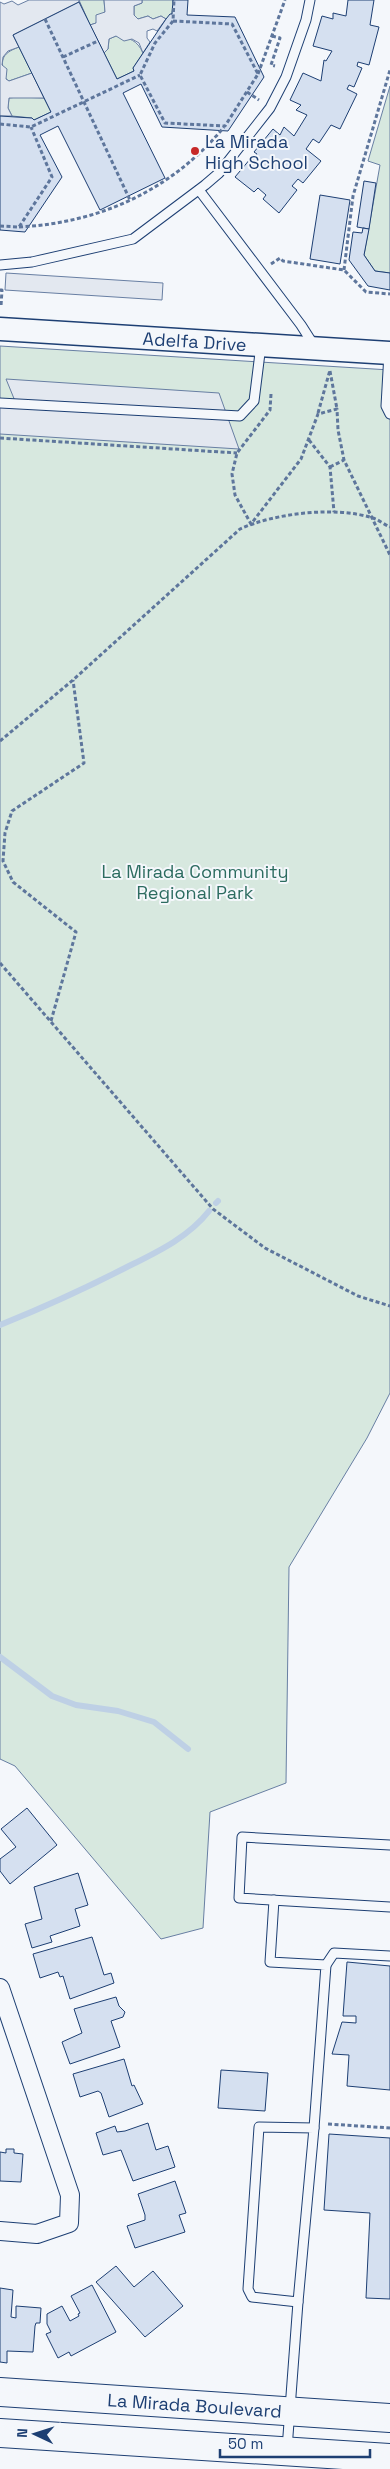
<svg xmlns="http://www.w3.org/2000/svg" width="390" height="2469" font-family="'Space Grotesk',sans-serif">
<style>
.green{fill:#d7e8df;stroke:#687fa3}
.parking{fill:#e3e8f0;stroke:#687fa3}
.lines{fill:none;stroke-linecap:round;stroke-linejoin:round}
.stream{stroke:#bed0e5;stroke-width:6}
.building{fill:#d5e0f0;stroke:#1d3f73}
.service-casing{stroke:#1d3f73;stroke-width:11}
.minor-casing{stroke:#1d3f73;stroke-width:20}
.tertiary-casing{stroke:#1d3f73;stroke-width:25}
.primary-casing{stroke:#1d3f73;stroke-width:30}
.path{stroke:#5e769c;stroke-width:3;stroke-dasharray:4 2.5;stroke-linecap:butt}
.service{stroke:#f4f7fb;stroke-width:9}
.minor{stroke:#f4f7fb;stroke-width:18}
.tertiary{stroke:#f4f7fb;stroke-width:22}
.primary{stroke:#f4f7fb;stroke-width:28}
.poi-dot{fill:#c62828;stroke:#f4f7fb;stroke-width:2}
.labels{text-anchor:middle;dominant-baseline:central;stroke-width:4;stroke-linejoin:round;paint-order:stroke}
.poi-label{font-size:18px;fill:#1d3f73;stroke:#f4f7fb;text-anchor:start}
.street-label{font-size:18px;fill:#1d3f73;stroke:#f4f7fb}
.park-label{font-size:18px;fill:#2c6c60;stroke:#f4f7fb}
</style>
<rect width="100%" height="100%" fill="#f4f7fb"/>
<g class="green">
<path d="M79 0H104L105 12 96 23 90 25Z"/>
<path d="M142 0H173L172 14 166 19 161 16 153 19 148 16 138 19 134 15V6L142 3Z"/>
<path d="M116 36C130 38 137 40 143 53L133 68 134 71 117 79 104 53 108 49 109 39Z"/>
<path d="M19 47 32 73 9 81 6 79C0 61 0 54 19 47Z"/>
<path d="M390 86V273L375 271 364 255 380 165 368 161Z"/>
<path d="M18 97 44 98 51 112 34 120 32 118 12 116 8 108 9 98Z"/>
<path d="M0 346 390 370V1393L367 1438 289 1567 286 1783 210 1812 203 1928 161 1939 15 1766 0 1759Z"/>
</g>
<g class="parking">
<path d="M29 0H79V2L13 35 19 47 8 51 3 57 2 65 7 69 6 79 9 81 32 73 44 98H9L8 108 12 116H0V2L4 4 12 1 18 5Z"/>
<path d="M104 0H142V3L134 6V15L138 19 148 16 153 19 161 16 166 19 157 31 153 29 147 31V38L150 42 143 53 139 43 132 39 124 41 116 36 109 39 108 49 104 53 90 25 96 23V15L105 12Z"/>
<path d="M6 273 163 283 162 300 5 290Z"/>
<path d="M6 379 219 393 239 449 0 434V400L15 401Z"/>
</g>
<g class="lines">
<g class="stream">
<path d="M216 1203 218 1201"/>
<path d="M0 1325C42 1308 84 1289 125 1268 155 1253 188 1238 209 1211"/>
<path d="M0 1657 52 1696 76 1705 118 1711 154 1722 188 1749"/>
</g>
</g>
<g class="building">
<path d="M173 0H188L187 15 235 17 264 77 228 131 162 127 141 84 123 93 165 178 100 210 58 126 40 135 62 177 25 232 0 230V116L32 118 34 120 51 112 13 35 79 2 117 79 134 71 133 68 166 19 170 14H172Z"/>
<path d="M348 0H374L370 25 379 27 369 65 358 62 357 66 362 68 354 87 349 85 347 89 357 94 340 129 331 125 319 143 313 139 306 149 321 161 303 183 298 179 292 186 297 190 279 213 263 199 266 195 258 188 254 192 235 177 251 158 253 160 257 154 254 152 273 129 280 135 284 127 294 136 307 115 296 110 301 105 290 100 303 73 321 81 324 60 326 61 332 51 313 46 322 16 333 19V13L346 16Z"/>
<path d="M364 181 376 183 369 229 357 227Z"/>
<path d="M320 195 350 200 340 264 310 259Z"/>
<path d="M363 228 369 229 364 255 375 271 390 273V290L368 286 349 260 353 232 362 233Z"/>
<path d="M27 1808 57 1845 10 1884 0 1871V1859L16 1847 1 1829Z"/>
<path d="M78 1873 88 1905 75 1909 80 1926 50 1936 52 1942 32 1948 25 1924 42 1919 34 1887Z"/>
<path d="M92 1937 104 1975 111 1973 114 1983 70 1999 63 1976 60 1977 58 1972 40 1978 33 1954Z"/>
<path d="M347 1962 390 1966V2090L347 2086 349 2055 332 2054 342 2022 356 2023V2016H343Z"/>
<path d="M116 1997 119 2006 125 2012 123 2017 111 2021 120 2047 70 2064 62 2042 82 2033 74 2009Z"/>
<path d="M124 2059 132 2086 134 2085 143 2104 109 2117 101 2093 98 2091 80 2097 73 2074Z"/>
<path d="M221 2070 268 2073 265 2111 218 2108Z"/>
<path d="M148 2123 156 2150 168 2146 175 2167 133 2181 121 2150 103 2155 96 2133 115 2126 117 2132 125 2131Z"/>
<path d="M329 2134 390 2138V2299L366 2298 370 2213 324 2210Z"/>
<path d="M6 2149H14V2153L23 2154 21 2182 0 2181V2152L6 2153Z"/>
<path d="M175 2181 186 2213 179 2215 185 2232 135 2248 127 2226 145 2220V2215L138 2194Z"/>
<path d="M116 2266 134 2287 153 2271 183 2306 145 2337 96 2282Z"/>
<path d="M92 2285 116 2332 71 2356 69 2352 58 2358 46 2334 51 2332 47 2324V2314L62 2306 70 2321 79 2316 78 2314 80 2313 71 2296Z"/>
<path d="M0 2288 13 2290 11 2317 16 2318V2306L41 2308 40 2323H36L35 2326 33 2352 7 2351V2363L0 2362Z"/>
</g>
<g class="lines">
<g class="service-casing">
<g id="service">
<path d="M199 190 301 325 315 347"/>
<path d="M0 265 32 262 133 239 205 185 219 173 270 108 286 77 306 20 310 0"/>
<path d="M389 353 386 406 390 414"/>
<path d="M0 403 240 416 254 401 261 345"/>
<path d="M390 1845 242 1837 239 1898 390 1907"/>
<path d="M274 1900 270 1962 326 1965 314 2128"/>
<path d="M326 1965 334 1953 390 1956"/>
<path d="M259 2127 314 2128 298 2302 252 2297 248 2289Z"/>
<path d="M287 2449 298 2302"/>
</g>
</g>
<g class="minor-casing">
<path id="minor" d="M0 1988 70 2195 69 2223 37 2234 0 2231"/>
</g>
<g class="tertiary-casing">
<g id="tertiary">
<path id="s1" d="M0 329 390 353"/>
</g>
</g>
<g class="primary-casing">
<g id="primary">
<path id="s2" d="M0 2392 390 2418"/>
<path d="M0 2433 390 2458"/>
</g>
</g>
<g class="path">
<path d="M45 19 130 200"/>
<path d="M173 21 232 24 258 74 225 126 165 123 140 75 155 43 173 21 174 0"/>
<path d="M272 36 280 38 271 65 275 66"/>
<path d="M63 57 98 41"/>
<path d="M258 74 285 0"/>
<path d="M247 92 259 100"/>
<path d="M0 124 31 127 140 75"/>
<path d="M0 226 19 227 52 177 31 127"/>
<path d="M19 227C100 223 172 190 224 127"/>
<path d="M271 264 280 258 283 261 344 270 366 292 390 294"/>
<path d="M344 270 353 196 390 70"/>
<path d="M0 290H2L1 306"/>
<path d="M330 371 337 409"/>
<path d="M271 394 270 410 237 453 232 474 235 495 251 524 301 459 318 414 337 409 338 430 344 460 390 555"/>
<path d="M318 413 330 370"/>
<path d="M0 438 237 453"/>
<path d="M309 440 330 467 334 512"/>
<path d="M330 467 344 460"/>
<path d="M0 741 73 680 240 529C275 513 336 506 373 518 379 520 385 525 390 527"/>
<path d="M0 963 213 1209 265 1248 358 1296 390 1306"/>
<path d="M51 1021 76 932 13 882 3 861 5 833 12 811 84 763 73 680"/>
<path d="M328 2124 390 2128"/>
</g>
<use href="#service" class="service"/>
<use href="#minor" class="minor"/>
<use href="#tertiary" class="tertiary"/>
<use href="#primary" class="primary"/>
</g>
<circle class="poi-dot" cx="195" cy="151" r="5"/>
<g class="labels">
<g class="poi-label">
<text x="205" y="141">La Mirada<tspan x="205" dy="21">High School</tspan></text>
</g>
<g class="street-label">
<text stroke="none"><textPath href="#s1" startOffset="195">Adelfa Drive</textPath></text>
<text stroke="none"><textPath href="#s2" startOffset="195">La Mirada Boulevard</textPath></text>
</g>
<g class="park-label">
<text x="195" y="871">La Mirada Community<tspan x="195" dy="21">Regional Park</tspan></text>
</g>
</g>
<g transform="translate(35 2434) rotate(274)" stroke="#f4f7fb" stroke-width="4" paint-order="stroke">
<path d="M0-4L9 19L0 12L-9 19Z" fill="#1d3f73"/>
<text y="-8" font-size="14" font-weight="bold" text-anchor="middle" fill="#1d3f73">N</text>
</g>
<path d="M220 2449v8h150v-8" fill="none" stroke="#1d3f73" stroke-width="2.5"/>
<text x="228" y="2449" font-size="15" fill="#1d3f73" stroke="#f4f7fb" stroke-width="4" paint-order="stroke">50 m</text>
</svg>
